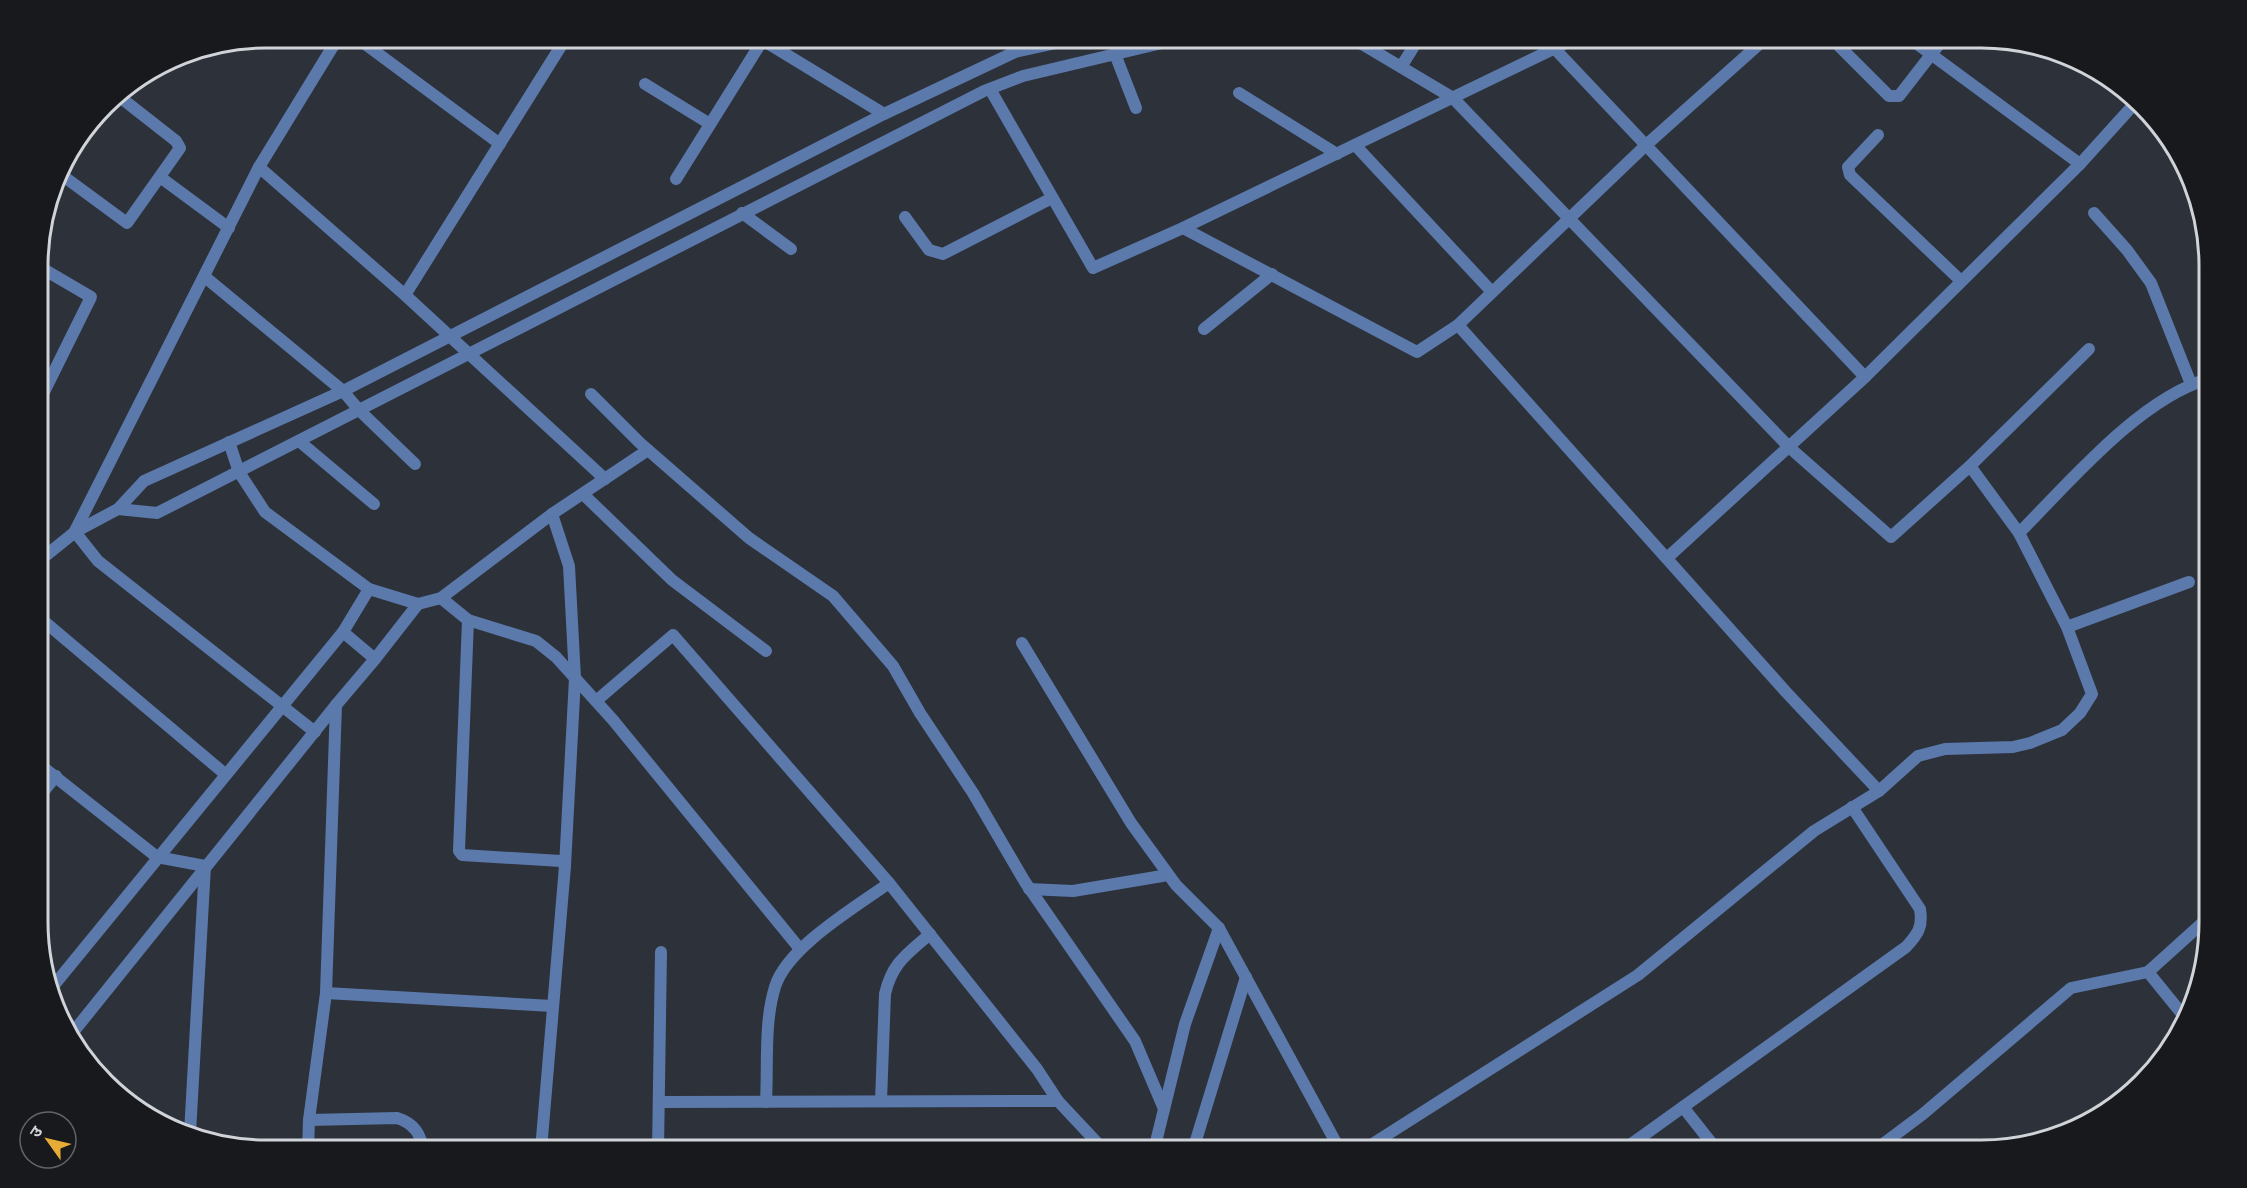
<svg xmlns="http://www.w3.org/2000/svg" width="2247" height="1188" font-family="Barlow,'Noto Sans Devanagari',sans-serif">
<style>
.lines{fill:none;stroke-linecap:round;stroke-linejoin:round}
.street{stroke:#5b79ab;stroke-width:12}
.rim{fill:none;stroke:#d0d4d9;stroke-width:3}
</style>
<rect width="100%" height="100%" fill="#2c313a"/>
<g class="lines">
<g class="street">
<path d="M357 38 500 144"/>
<path d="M759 38 884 114"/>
<path d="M1352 38 1453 98 1790 448 1891 537 1970 466 2089 349"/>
<path d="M1831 38 1889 96H1899L1944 38"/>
<path d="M1909 38 2080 164"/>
<path d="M1554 48 1865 377"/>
<path d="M1115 54 1136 108"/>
<path d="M1401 67 1419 38"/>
<path d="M645 84 710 124"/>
<path d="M990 89 1093 268 1183 228 1576 38"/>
<path d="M1239 93 1337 154"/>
<path d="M1878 135 1848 167 1850 175 1960 280"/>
<path d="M1355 145 1492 292"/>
<path d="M259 167 405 295 605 479"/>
<path d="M59 173 127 223 180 148 176 141 116 94"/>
<path d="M160 177 229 228"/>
<path d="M676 179 764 38"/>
<path d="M742 213 791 249"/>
<path d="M2094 213 2127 250 2151 283 2191 384"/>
<path d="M905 217 929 250 943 254 1052 198"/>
<path d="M1183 228 1417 352 1458 325 1645 146 1766 38"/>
<path d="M38 266 91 297 38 404"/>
<path d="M205 277 343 391 359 410 415 464"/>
<path d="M405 295 566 38"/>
<path d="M1458 325 1786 692 1879 791"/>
<path d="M1204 329 1272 274"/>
<path d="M591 394 640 443 749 538 833 596 893 666 920 713 973 793 1025 882 1135 1041 1164 1109"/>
<path d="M299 441 374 504"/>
<path d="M229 442 239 472 265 512 369 589 418 604 375 659"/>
<path d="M1970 466 2019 533"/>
<path d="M583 494 672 580 766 651"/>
<path d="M118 509 157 513 984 91 1023 76 1183 38"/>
<path d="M552 514 569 566 575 678 565 866"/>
<path d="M75 531 259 167 338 38"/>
<path d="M75 532 98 561 315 732"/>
<path d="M1667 558 1865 377 2080 164 2137 101"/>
<path d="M39 561 75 532 118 509 144 481 343 391 884 114 1015 52 1079 38"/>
<path d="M441 598 468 620 459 851 462 855 561 861 565 866 541 1150"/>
<path d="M418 604 441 598 552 514 648 450"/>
<path d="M39 617 225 774"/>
<path d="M468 620 536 641 556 657 613 720 800 949"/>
<path d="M2067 627 2189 582"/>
<path d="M1022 643 1131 823 1176 885 1219 928 1185 1024 1154 1150"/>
<path d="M2208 653H2209"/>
<path d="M596 701 673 635 889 883 1037 1069 1058 1101 1104 1150"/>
<path d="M39 764 157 857 205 866 190 1133"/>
<path d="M39 797 56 776"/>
<path d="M1029 889 1073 891 1168 875"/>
<path d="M1219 928 1340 1150"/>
<path d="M2148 972 2187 1020"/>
<path d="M50 990 343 632 369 589"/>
<path d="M326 993 552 1006"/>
<path d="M70 1036 336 705"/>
<path d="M881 1101 885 994C892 963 907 954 930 934"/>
<path d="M659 1102 1058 1101"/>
<path d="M766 1102C768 1065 764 1022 775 987 787 947 856 907 889 883"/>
<path d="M1683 1107 1717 1150"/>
<path d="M309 1120 397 1118C413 1123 422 1134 422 1150"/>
<path d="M308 1150 309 1120 326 993 336 705 375 659 343 632"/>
<path d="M658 1150 661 952"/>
<path d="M1193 1150 1246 977"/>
<path d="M1363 1150 1638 975 1814 831 1879 791 1918 756 1945 749 2013 747 2030 743 2062 730 2080 713 2092 694 2067 627 2019 533C2069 483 2139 399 2208 379"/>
<path d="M1623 1150 1906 947C1918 934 1923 927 1920 909L1852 807"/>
<path d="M1875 1150 1923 1114 2071 988 2148 972 2209 917"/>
</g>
</g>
<path d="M0 0H2247V1188H0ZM266 48H1981A218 218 0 0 1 2199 266V922A218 218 0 0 1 1981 1140H266A218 218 0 0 1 48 922V266A218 218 0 0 1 266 48Z" fill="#17191d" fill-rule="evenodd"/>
<path class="rim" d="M266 48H1981A218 218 0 0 1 2199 266V922A218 218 0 0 1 1981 1140H266A218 218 0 0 1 48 922V266A218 218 0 0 1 266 48Z"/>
<g transform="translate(48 1140) rotate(304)"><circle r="28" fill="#17191d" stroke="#616468" stroke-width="1.5"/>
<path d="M0-4.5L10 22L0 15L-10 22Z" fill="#e7ac36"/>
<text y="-9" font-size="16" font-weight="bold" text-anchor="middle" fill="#d0d4d9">उ</text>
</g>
</svg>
